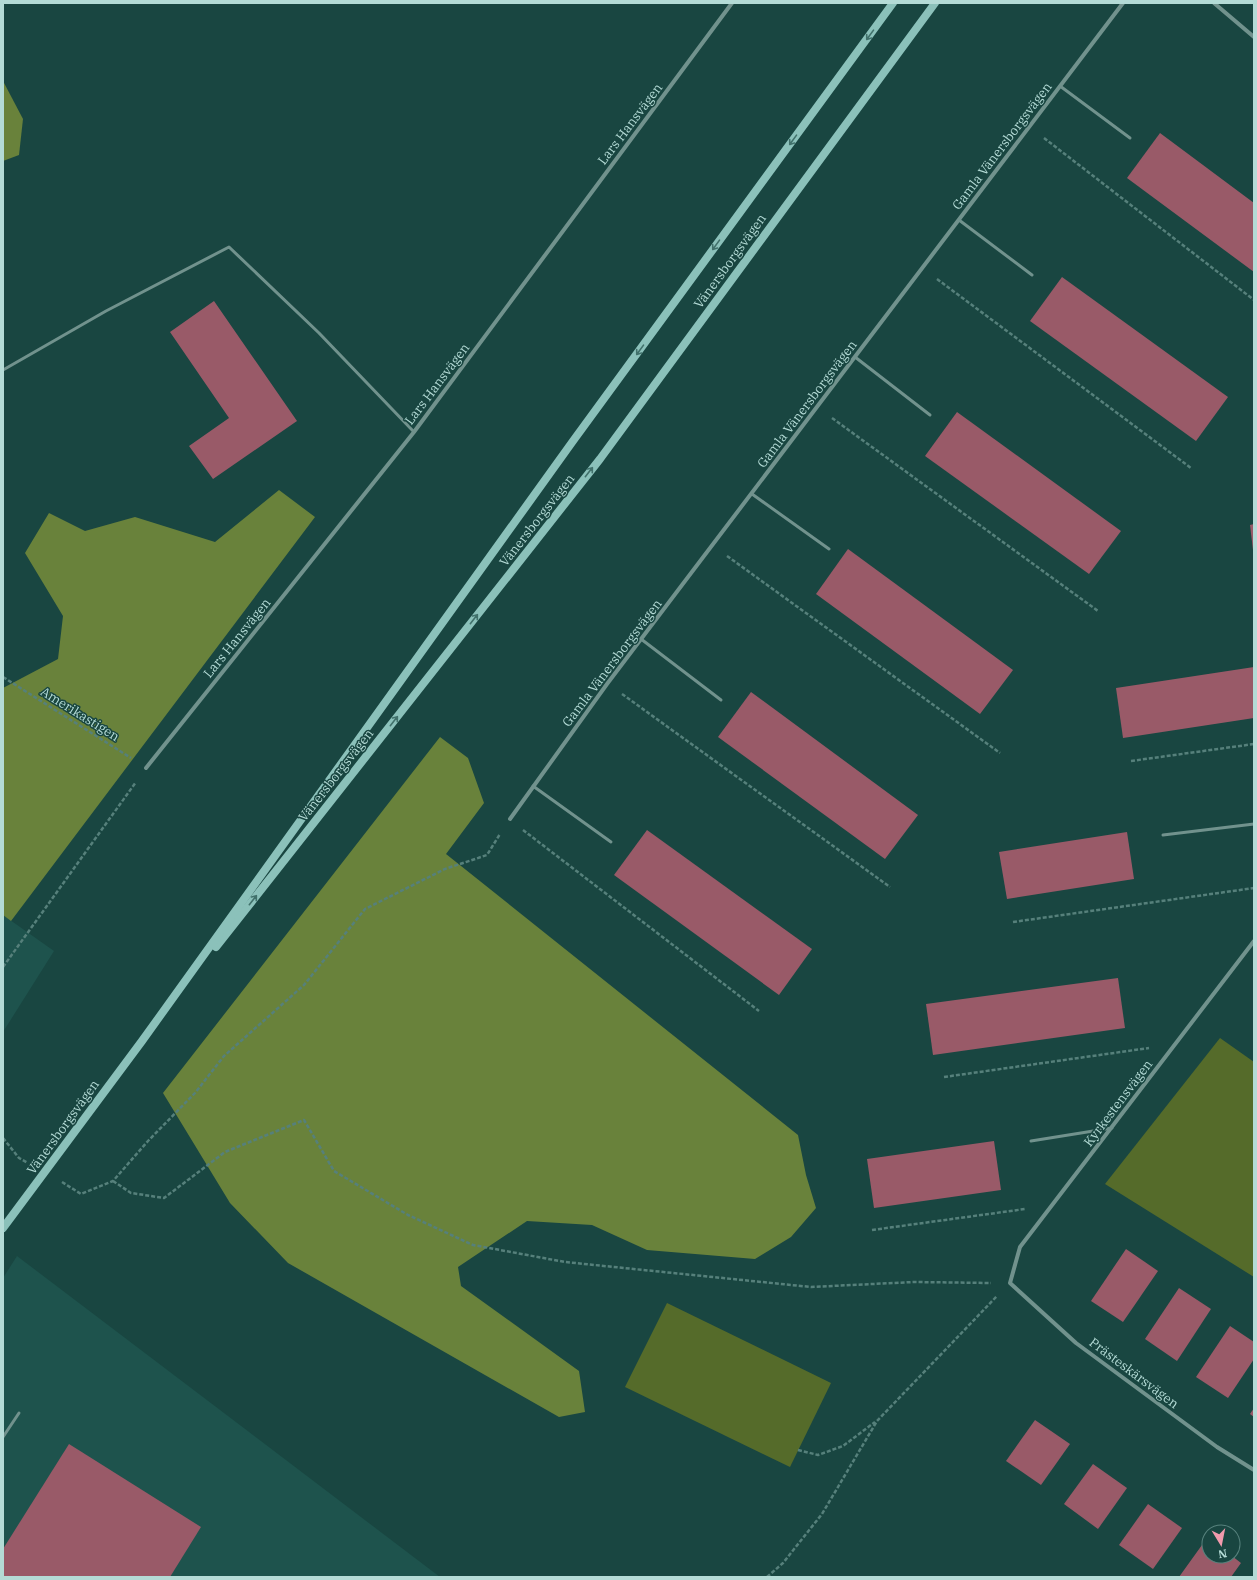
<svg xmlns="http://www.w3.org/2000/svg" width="1257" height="1580" font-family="'IBM Plex Serif',serif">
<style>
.built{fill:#1e534d}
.green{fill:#556b2a}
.forest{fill:#69823b}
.building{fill:#995a68}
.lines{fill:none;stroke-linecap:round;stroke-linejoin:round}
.path{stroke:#56807b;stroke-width:2.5;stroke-dasharray:4 2;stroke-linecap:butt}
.service{stroke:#71928d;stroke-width:3}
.minor{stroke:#71928d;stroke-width:4}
.secondary{stroke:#8bc1ba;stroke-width:8}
.oneway{stroke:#41716b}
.labels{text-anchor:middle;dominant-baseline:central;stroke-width:3;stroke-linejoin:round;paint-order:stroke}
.street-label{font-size:13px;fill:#b4dbd6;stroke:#194641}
</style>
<rect width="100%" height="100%" fill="#194641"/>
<g class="built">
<path d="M3 915 54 951 3 1032Z"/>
<path d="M17 1256 440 1577H3V1278Z"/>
</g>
<g class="green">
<path d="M1220 1038 1254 1062V1277L1105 1184Z"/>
<path d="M667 1303 831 1383 790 1467 625 1387Z"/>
</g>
<g class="forest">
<path d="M3 81 23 119 19 155 3 161Z"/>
<path d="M279 490 315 517 11 921 3 915V688L58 659 63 616 25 553 49 513 85 531 135 517 215 542Z"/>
<path d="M440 737 468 758 484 803 446 854 798 1135 806 1175 816 1208 791 1237 755 1259 647 1250 592 1225 527 1221 458 1267 461 1286 579 1371 585 1412 559 1417 288 1263 230 1203 163 1093Z"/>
</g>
<g class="building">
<path d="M1160 133 1254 203V272L1127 178Z"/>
<path d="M1062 277 1228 397 1196 441 1030 321Z"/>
<path d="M214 301 297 421 213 479 189 446 229 418 170 332Z"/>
<path d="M957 412 1121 531 1089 574 925 456Z"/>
<path d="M1254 524V550H1253L1250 525Z"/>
<path d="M848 549 1013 670 980 714 816 594Z"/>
<path d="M1254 667V718L1123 738 1116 688Z"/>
<path d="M751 692 918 815 885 859 718 737Z"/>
<path d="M647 830 812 949 779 995 614 875Z"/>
<path d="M1127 832 1134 879 1007 899 999 852Z"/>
<path d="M1118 978 1125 1028 933 1055 926 1004Z"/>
<path d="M994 1141 1001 1190 874 1208 867 1159Z"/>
<path d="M1126 1249 1158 1271 1123 1322 1091 1301Z"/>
<path d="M1179 1288 1211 1309 1177 1361 1145 1339Z"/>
<path d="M1230 1326 1254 1342V1359L1228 1398 1196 1377Z"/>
<path d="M1254 1408V1417L1250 1414Z"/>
<path d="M1035 1420 1070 1444 1041 1485 1006 1461Z"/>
<path d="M69 1444 201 1527 170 1577H3V1549Z"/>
<path d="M1093 1464 1127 1488 1098 1529 1064 1504Z"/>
<path d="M1148 1504 1182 1528 1153 1569 1119 1545Z"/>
<path d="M1207 1538 1209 1540V1556H1232L1241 1563 1231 1577H1179Z"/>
</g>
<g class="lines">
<g class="path">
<path d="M1044 138 1254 300"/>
<path d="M937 279 1191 468"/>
<path d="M832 418 1098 611"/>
<path d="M727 556 1000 753"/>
<path d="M3 677 131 758"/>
<path d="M622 694 890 887"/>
<path d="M1131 761 1254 744"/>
<path d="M523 830 759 1011"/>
<path d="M1013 922 1254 888"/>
<path d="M3 967 136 782"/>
<path d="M944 1077 1149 1048"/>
<path d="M3 1138 19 1158 28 1163"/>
<path d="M113 1181 131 1193 164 1198 225 1152 304 1120 334 1171 408 1215 473 1245 565 1262 811 1287 914 1282 991 1283"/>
<path d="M62 1182 81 1194 113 1181 148 1141 195 1093 224 1056 304 985 365 909 445 869 487 855 500 834"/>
<path d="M872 1230 1025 1209"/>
<path d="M798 1450 818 1455 843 1446 875 1422"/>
<path d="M767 1577 783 1563 822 1514 877 1421 997 1296"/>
</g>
<g class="service">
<path d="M1060 86 1130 138"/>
<path d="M959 220 1032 275"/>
<path d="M855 357 930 415"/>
<path d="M3 370 106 311 229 247 319 333 414 432"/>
<path d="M752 494 829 549"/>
<path d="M641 639 721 700"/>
<path d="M533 786 611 842"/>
<path d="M1163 835 1254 824"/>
<path d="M1031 1141 1112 1128"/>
<path d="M3 1437 19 1413"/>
</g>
<g class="minor">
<path d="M1214 3 1254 37"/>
<path d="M146 768 414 432 732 3"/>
<path d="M510 819 607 684 1123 3"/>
<path d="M1254 941 1020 1247 1010 1283 1076 1343 1217 1447 1254 1470"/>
</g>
<g class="secondary">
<path d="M216 947 600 459 935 3"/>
<path d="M3 1228 142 1041 573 441 893 3"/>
</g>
</g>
<defs><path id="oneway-shaft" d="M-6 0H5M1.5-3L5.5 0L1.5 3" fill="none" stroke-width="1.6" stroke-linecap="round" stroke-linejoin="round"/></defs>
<g class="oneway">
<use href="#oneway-shaft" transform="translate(870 35) rotate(126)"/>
<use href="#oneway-shaft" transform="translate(793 140) rotate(126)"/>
<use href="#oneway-shaft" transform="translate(716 245) rotate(126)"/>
<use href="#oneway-shaft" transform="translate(640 350) rotate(126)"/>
<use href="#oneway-shaft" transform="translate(589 472) rotate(-52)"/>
<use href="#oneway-shaft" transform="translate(474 619) rotate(-52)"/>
<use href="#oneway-shaft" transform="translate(394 721) rotate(-52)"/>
<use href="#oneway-shaft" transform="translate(253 900) rotate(-52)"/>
</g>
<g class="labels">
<g class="street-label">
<text transform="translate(630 124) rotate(-53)">Lars Hansvägen</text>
<text transform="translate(1002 146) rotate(-53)">Gamla Vänersborgsvägen</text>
<text transform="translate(730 261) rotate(-54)">Vänersborgsvägen</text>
<text transform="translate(437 384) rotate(-53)">Lars Hansvägen</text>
<text transform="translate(807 404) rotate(-53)">Gamla Vänersborgsvägen</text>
<text transform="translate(537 520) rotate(-52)">Vänersborgsvägen</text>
<text transform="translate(237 638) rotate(-51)">Lars Hansvägen</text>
<text transform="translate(612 663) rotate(-53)">Gamla Vänersborgsvägen</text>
<text transform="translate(80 714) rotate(32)">Amerikastigen</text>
<text transform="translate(336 775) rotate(-52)">Vänersborgsvägen</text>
<text transform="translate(1118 1103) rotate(-53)">Kyrkestensvägen</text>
<text transform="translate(63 1127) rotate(-54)">Vänersborgsvägen</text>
<text transform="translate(1134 1373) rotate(37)">Prästeskärsvägen</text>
</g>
</g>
<rect width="1257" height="1580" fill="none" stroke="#b4dbd6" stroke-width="8"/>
<g transform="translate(1221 1544) rotate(170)"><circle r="19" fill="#194641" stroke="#57827d"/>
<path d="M0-3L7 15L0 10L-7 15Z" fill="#f29aad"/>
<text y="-6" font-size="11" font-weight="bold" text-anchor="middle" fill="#b4dbd6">N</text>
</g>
</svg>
